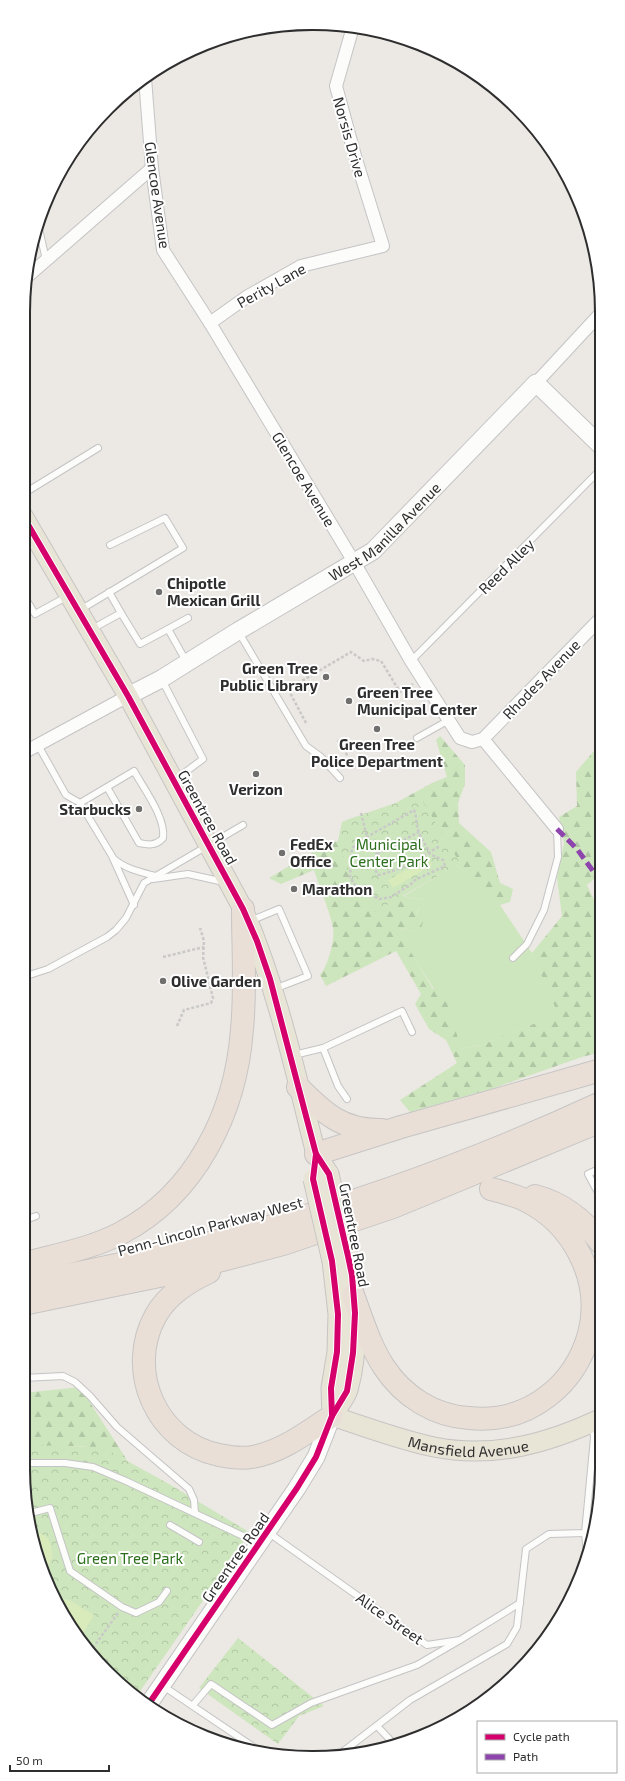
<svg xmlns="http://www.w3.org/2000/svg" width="625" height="1781" font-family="'Exo 2',sans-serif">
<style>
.grass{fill:#cee6be}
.forest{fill:url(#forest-firs)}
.park{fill:url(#park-crowns)}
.pitch{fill:#d9eabb}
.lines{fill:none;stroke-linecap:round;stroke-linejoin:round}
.lane-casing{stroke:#c5c4c5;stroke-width:8}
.street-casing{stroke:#c5c4c5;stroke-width:14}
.secondary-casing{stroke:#c5c4c5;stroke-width:19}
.primary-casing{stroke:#c6c5c4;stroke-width:21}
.highway-casing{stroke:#c6c5c4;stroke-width:24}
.path{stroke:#c9c9c8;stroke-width:2.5;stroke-dasharray:3 2;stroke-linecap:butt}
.lane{stroke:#fcfcfb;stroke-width:6}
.street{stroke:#fcfcfb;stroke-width:12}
.secondary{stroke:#fcfcfb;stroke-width:17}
.primary{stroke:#e8e4d6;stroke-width:19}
.highway{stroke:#eadfd6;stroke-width:22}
.primary-bridge-casing{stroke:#c6c5c4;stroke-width:21;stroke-linecap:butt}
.primary-bridge{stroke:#e8e4d6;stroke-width:19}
.quiet{stroke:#8e44ad;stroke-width:5;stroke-dasharray:10 5;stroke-linecap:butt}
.cycleway-casing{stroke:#fff;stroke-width:8}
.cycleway{stroke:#d6006c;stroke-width:6}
.poi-dot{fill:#706f6e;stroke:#fff;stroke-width:1.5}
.labels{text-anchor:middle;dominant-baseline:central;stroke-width:4;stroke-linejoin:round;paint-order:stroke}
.street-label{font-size:15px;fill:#2e2e2e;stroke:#fff}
.poi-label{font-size:15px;font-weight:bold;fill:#2e2e2e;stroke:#fff;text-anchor:start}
.park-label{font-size:15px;fill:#2c6e1b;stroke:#fff}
.rim{fill:none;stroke:#2e2e2e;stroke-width:2}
</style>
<defs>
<pattern id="forest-firs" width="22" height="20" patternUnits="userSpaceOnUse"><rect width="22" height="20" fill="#cee6be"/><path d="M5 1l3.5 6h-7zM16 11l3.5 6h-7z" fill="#b1c6a4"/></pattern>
<pattern id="park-crowns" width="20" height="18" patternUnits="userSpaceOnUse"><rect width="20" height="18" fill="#cee6be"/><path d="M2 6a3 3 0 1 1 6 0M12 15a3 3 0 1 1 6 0" fill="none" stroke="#b1c6a4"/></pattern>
</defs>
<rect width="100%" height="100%" fill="#ece8e4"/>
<path class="grass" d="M456 865 500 905 532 953 559 1014 482 1045 461 1049 434 989 406 945 400 928 420 933 416 915 423 900 404 896Z"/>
<g class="forest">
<path d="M440 736 465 765V784L458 803 459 823 491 852 500 883 513 889 510 902 500 905 465 874 450 858 372 816 432 783 447 777 436 740Z"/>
<path d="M600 744 601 873 587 885 601 915V1052L582 1057 491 1089 410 1112 400 1100 457 1063 446 1040 429 1029 415 1004 421 994 396 951 326 986 320 975C328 966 335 940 333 928 330 911 319 887 314 870L281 884 269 878 330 842 338 841 343 842 388 893 423 900 416 914 423 921 420 933 400 928 406 944 433 989 448 987 452 1018 461 1049 482 1045 558 1014 532 953 562 916 557 878 564 843 559 817 577 806 576 772Z"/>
<path d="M80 1387 127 1460 83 1446H23V1393Z"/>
</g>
<g class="park">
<path d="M419 795 460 863 375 912 352 883 338 841 342 822 349 819Z"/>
<path d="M31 1445 102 1447 169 1484 249 1532 241 1546 136 1697 95 1660 45 1579 29 1525 23 1469V1446Z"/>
<path d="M238 1638 324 1706 299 1716 278 1744 199 1688Z"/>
</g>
<g class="pitch">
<path d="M428 858 432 865 393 888 388 880Z"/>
<path d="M34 1531C39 1533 45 1535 48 1539 54 1550 54 1565 42 1570L31 1532Z"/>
<path d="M56 1597 69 1600 94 1615 81 1637Z"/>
</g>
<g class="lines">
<g class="lane-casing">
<g id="lane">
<path d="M38 224 46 260"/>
<path d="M23 494 98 448"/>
<path d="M109 592 121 613"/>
<path d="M23 594 35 614 68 596"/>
<path d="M80 610 183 548 165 518 110 545"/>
<path d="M92 629 121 613 140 644 168 629 186 661"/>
<path d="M168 629 188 618"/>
<path d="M238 631 306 746 321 757 340 778"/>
<path d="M411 661 600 470"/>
<path d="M162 680 203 759 176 779"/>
<path d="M417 738 449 720"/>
<path d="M38 745 66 795 80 803"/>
<path d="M107 787 134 771C144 789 166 818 163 838 156 846 148 845 139 843L107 787 80 803 112 856 134 905"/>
<path d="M114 859C126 869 140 872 155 876"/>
<path d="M598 878 601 883"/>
<path d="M153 879 188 874 224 882"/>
<path d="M250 921 279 909 308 976 274 989"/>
<path d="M513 958 527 944 544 910 558 857 557 829"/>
<path d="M23 977 48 969 107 937 116 930 126 918 144 883 243 825"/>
<path d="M323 1048 402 1011 412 1032"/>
<path d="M294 1055 323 1048 338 1086 347 1099"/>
<path d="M601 1168 588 1174 601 1198"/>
<path d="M23 1221 36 1216"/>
<path d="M23 1378 63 1376 75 1382 90 1396 117 1427 189 1489 194 1500 195 1513"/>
<path d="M23 1463H65L93 1467 126 1481 258 1543"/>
<path d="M27 1514 50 1508 70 1571 122 1607 136 1613 159 1602 167 1591"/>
<path d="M170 1525 199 1542"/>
<path d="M269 1533 427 1645 460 1640 520 1603"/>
<path d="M585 1533 587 1554"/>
<path d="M163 1686 258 1750"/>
<path d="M193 1705 211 1684 272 1725 311 1703 417 1665 460 1640"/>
<path d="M377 1726 395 1745"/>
<path d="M336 1757 410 1700 507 1644 517 1627 526 1549 549 1534 585 1533 594 1438 593 1424"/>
</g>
</g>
<g class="street-casing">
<g id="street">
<path d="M145 78 152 168 163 250 210 323 354 562 411 661 460 738 472 742 483 739 557 829"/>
<path d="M28 276 152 168"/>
<path d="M210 323 248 296 301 266 383 246 355 156 336 86 353 27"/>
<path d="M536 383 600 314"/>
<path d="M23 543 35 535"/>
<path d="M483 739 600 619"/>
<path d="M23 753 128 696"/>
</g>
</g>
<g class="secondary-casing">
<g id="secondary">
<path id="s1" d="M128 696 161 679 238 631 373 551 536 383 600 445"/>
<path d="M148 1705 297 1488 316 1457 332 1416"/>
</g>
</g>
<g class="primary-casing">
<g id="primary">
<path d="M23 516 128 696 243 909C277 987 295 1071 316 1154L329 1174"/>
<path d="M332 1261 338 1314 337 1352 331 1388 332 1416"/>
<path id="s2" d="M332 1416C366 1427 400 1440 434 1447 494 1459 549 1443 602 1418"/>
<path d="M332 1416C337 1408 345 1399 348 1390 360 1348 356 1299 348 1256"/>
</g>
</g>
<g class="highway-casing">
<g id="highway">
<path d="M298 1087C324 1113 342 1131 382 1130"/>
<path d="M316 1154 401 1127 601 1070"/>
<path d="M535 1196C562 1203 585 1221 602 1244"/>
<path d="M23 1264C55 1255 91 1249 121 1233 196 1194 236 1112 242 1029 246 989 243 949 243 909"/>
<path d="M209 1272C188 1282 168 1294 156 1315 125 1370 156 1442 219 1455 229 1457 241 1459 252 1457 282 1452 307 1432 332 1416"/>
<path d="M23 1283C222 1249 418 1188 601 1103"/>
<path d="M353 1295C362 1319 370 1346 384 1367 403 1396 434 1416 469 1418 498 1421 525 1414 548 1396 569 1380 582 1359 589 1334 603 1281 574 1224 525 1200 514 1195 503 1192 491 1189"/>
<path d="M23 1304 169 1274 283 1244 393 1207 601 1121"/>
</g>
</g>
<g class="path">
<path d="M306 723 288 689 351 652 364 661 372 659 381 661 400 692 413 684"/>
<path d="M338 740 356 770"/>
<path d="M361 813 367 837 352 848 350 877 356 887 379 899 391 897 410 885 415 880 445 866 443 860 430 854C427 845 420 838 418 830 416 824 417 817 414 810L367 837 377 854 372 864 378 875C402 870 419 858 440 846"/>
<path d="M377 854 419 832"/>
<path d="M163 957 204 947"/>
<path d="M177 1026 184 1010 211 1003 213 998 203 957 204 941 200 928"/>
<path d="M90 1652 118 1613"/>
</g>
<use href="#lane" class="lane"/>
<use href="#street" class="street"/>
<use href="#secondary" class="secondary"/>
<use href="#primary" class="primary"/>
<use href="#highway" class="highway"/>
<g class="primary-bridge-casing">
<g id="primary-bridge">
<path d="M329 1174 348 1256"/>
<path d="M313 1179 332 1261"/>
</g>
</g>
<use href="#primary-bridge" class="primary-bridge"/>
<path class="quiet" d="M557 829 577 849 598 878"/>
<g class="cycleway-casing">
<g id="cycleway">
<path d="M23 516 128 696 243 909 257 941 270 979 316 1154 329 1174 348 1256 352 1275 355 1313 353 1353 347 1391 332 1416 316 1457 297 1488 148 1705"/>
<path d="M316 1154 313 1179 332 1261 338 1314 337 1352 331 1388 332 1416"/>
</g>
</g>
<use href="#cycleway" class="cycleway"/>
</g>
<g class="poi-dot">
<circle cx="159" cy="592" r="4"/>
<circle cx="326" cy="677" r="4"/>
<circle cx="349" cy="701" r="4"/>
<circle cx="377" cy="729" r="4"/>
<circle cx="256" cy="774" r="4"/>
<circle cx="139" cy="809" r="4"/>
<circle cx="282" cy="853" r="4"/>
<circle cx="294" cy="889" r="4"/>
<circle cx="163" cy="981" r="4"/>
</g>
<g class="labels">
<g class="street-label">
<text transform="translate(350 137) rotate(74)">Norsis Drive</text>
<text transform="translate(158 195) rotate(82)">Glencoe Avenue</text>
<text transform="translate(271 285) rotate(-29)">Perity Lane</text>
<text transform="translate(304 479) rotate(59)">Glencoe Avenue</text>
<text stroke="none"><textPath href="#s1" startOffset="306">West Manilla Avenue</textPath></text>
<text transform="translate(506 566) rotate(-45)">Reed Alley</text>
<text transform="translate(541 679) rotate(-46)">Rhodes Avenue</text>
<text transform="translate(208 817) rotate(61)">Greentree Road</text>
<text transform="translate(210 1226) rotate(-15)">Penn-Lincoln Parkway West</text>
<text transform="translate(355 1235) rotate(79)">Greentree Road</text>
<text stroke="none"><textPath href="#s2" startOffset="141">Mansfield Avenue</textPath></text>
<text transform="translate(235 1557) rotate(-55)">Greentree Road</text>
<text transform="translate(390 1618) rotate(35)">Alice Street</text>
</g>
<g class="poi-label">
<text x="167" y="583">Chipotle<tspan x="167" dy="17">Mexican Grill</tspan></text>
<text x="318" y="668" text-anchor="end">Green Tree<tspan x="318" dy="17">Public Library</tspan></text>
<text x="357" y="692">Green Tree<tspan x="357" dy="17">Municipal Center</tspan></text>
<text x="377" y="744" text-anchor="middle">Green Tree<tspan x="377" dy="17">Police Department</tspan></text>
<text x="256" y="789" text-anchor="middle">Verizon</text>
<text x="131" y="809" text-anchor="end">Starbucks</text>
<text x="290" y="844">FedEx<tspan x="290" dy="17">Office</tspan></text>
<text x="302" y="889">Marathon</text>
<text x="171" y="981">Olive Garden</text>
</g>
<g class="park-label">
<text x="389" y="844">Municipal<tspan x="389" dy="17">Center Park</tspan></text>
<text x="130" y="1558">Green Tree Park</text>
</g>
</g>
<path d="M0 0H625V1781H0ZM312 30H313A282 282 0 0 1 595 312V1469A282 282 0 0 1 313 1751H312A282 282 0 0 1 30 1469V312A282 282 0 0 1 312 30Z" fill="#fff" fill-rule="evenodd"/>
<path class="rim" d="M312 30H313A282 282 0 0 1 595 312V1469A282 282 0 0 1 313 1751H312A282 282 0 0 1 30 1469V312A282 282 0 0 1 312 30Z"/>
<rect x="477" y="1721" width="140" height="52" fill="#ffffff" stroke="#ababab"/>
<rect x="485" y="1734" width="20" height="6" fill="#d6006c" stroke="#ababab"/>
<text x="513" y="1741" font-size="12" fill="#2e2e2e">Cycle path</text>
<rect x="485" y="1754" width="20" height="6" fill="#8e44ad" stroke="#ababab"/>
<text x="513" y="1761" font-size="12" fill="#2e2e2e">Path</text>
<path d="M10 1765v6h99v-6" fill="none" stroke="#2e2e2e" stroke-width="2"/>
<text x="16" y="1765" font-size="12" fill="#2e2e2e" stroke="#ffffff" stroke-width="3" paint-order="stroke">50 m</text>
</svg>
